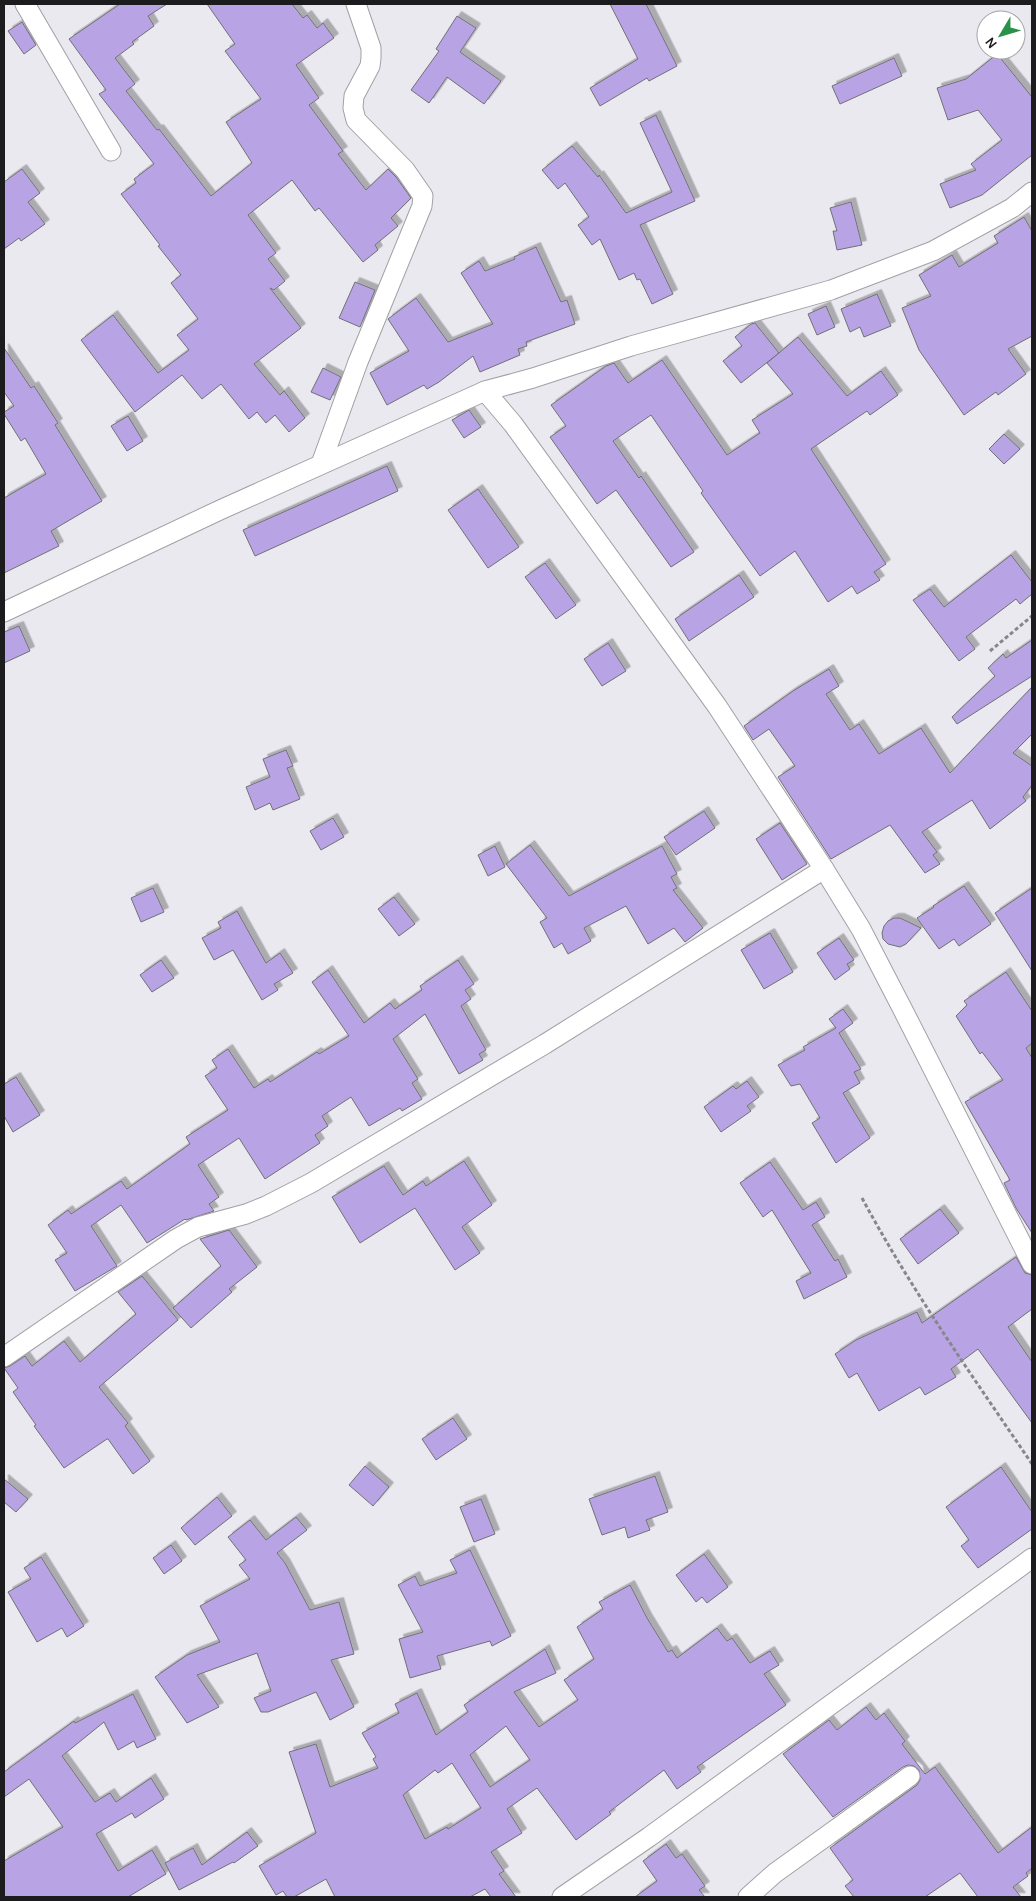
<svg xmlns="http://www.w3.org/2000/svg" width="1036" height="1901" font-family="Karla,sans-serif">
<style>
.building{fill:#b8a3e4;stroke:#717075;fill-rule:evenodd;filter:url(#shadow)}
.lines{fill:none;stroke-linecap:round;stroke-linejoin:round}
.street-casing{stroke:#a2a0a6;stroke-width:21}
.path{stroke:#87868b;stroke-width:3;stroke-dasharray:4 2.5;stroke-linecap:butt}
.street{stroke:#fff;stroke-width:19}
</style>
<defs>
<filter id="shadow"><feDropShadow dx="4.5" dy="-4.5" stdDeviation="0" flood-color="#0004"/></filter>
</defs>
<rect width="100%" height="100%" fill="#ebe9f0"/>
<g class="building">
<path d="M120 4H167L148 16 154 26 132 42 134 44 115 58 135 84 126 91 157 130 159 129 211 196 252 163 226 122 261 99 225 51 235 44 207 4H292L303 18 307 15 317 28 323 23 334 38 296 65 319 98 309 105 343 151 338 154 366 190 388 169 396 177 411 198 391 218 398 226 375 245 378 250 363 262 319 208 315 211 292 180 248 215 276 253 268 259 285 281 274 290 270 288 301 328 254 364 280 395 284 391 305 418 289 432 275 415 266 423 257 412 249 419 221 384 202 399 182 375 135 412 81 340 113 315 158 373 189 350 177 335 198 319 171 283 181 275 158 246 160 245 121 194 136 183 134 179 154 164 99 94 106 90 69 39Z"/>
<path d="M610 4H646L677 66 649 81 647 78 600 106 590 88 638 59Z"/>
<path d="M457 16 476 28 460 52 501 81 484 104 447 77 429 103 411 90 439 51 436 49Z"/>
<path d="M22 22 36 45 24 54 8 31Z"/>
<path d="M997 54 1032 97V155L982 195 950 208 940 184 976 170 971 164 1002 140 978 110 948 120 937 88 966 79Z"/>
<path d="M894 58 902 76 840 104 832 86Z"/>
<path d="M656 115 695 201 640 225 673 294 652 304 640 279 637 280 634 273 619 280 600 239 592 245 578 225 589 217 565 183 558 189 542 170 572 146 598 177 599 175 626 213 672 192 640 123Z"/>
<path d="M22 169 40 193 28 202 45 224 21 241 19 238 4 249V182Z"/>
<path d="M851 202 862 245 837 250 833 231H837L830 208Z"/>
<path d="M1024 217 1032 231V336L1008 349 1026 374 998 395 996 392 964 415 919 350 902 308 931 296 919 275 952 255 959 267 998 243 994 236Z"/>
<path d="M536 247 561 302 567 300 575 324 526 342 527 346 518 349 520 355 480 372 473 356 439 382 427 389 424 385 387 405 370 373 409 351 388 319 416 298 448 342 493 324 461 273 479 261 485 271 515 259 514 257Z"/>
<path d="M355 282 375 290 360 327 339 318Z"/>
<path d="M877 294 891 326 864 337 860 327 850 332 841 309Z"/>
<path d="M826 306 835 327 817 335 808 314Z"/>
<path d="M755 323 779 353 741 383 723 361 742 346 735 337 751 324Z"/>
<path d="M798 337 847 396 881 371 898 395 870 415 867 411 811 449 886 564 874 572 880 580 857 594 852 586 828 602 795 551 760 576 701 493 703 491 651 415 613 441 639 478 641 476 694 552 671 567 616 490 597 504 550 437 566 426 551 405 606 366 614 363 628 383 662 360 727 455 760 433 752 420 793 394 767 363Z"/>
<path d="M4 348 31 388 34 386 58 423 55 425 102 501 51 531 59 546 4 573V498L46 474 25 438 21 441 4 414V412L14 406 4 392Z"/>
<path d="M323 368 341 377 330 400 311 392Z"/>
<path d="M469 410 481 427 464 438 452 420Z"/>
<path d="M128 416 143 441 127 451 111 426Z"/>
<path d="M1004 434 1020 449 1004 464 989 449Z"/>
<path d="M387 466 398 491 255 556 243 530Z"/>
<path d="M478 489 519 547 488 568 448 510Z"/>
<path d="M1011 555 1032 582V594L1020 604 1016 599 966 637 975 649 959 661 913 600 930 589 944 607Z"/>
<path d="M545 563 576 605 556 619 525 577Z"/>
<path d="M739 575 754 597 689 641 675 619Z"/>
<path d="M19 626 30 651 4 663V632Z"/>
<path d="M1032 640V676L957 724 952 717 995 676 988 668 1003 654 1006 658Z"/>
<path d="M608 643 626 671 602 686 584 659Z"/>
<path d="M829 669 839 686 826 694 850 730 859 724 879 754 921 728 950 773 1032 687V734L1013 753 1032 766V785L1023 797 1026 801 990 829 972 800 922 832 937 852 933 855 940 864 925 873 890 825 831 859 778 777 795 766 769 729 753 740 744 726 793 691Z"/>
<path d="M286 750 293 766 287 768 300 799 273 810 270 803 255 810 246 787 270 777 263 759Z"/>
<path d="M704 811 715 828 676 855 664 837Z"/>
<path d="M333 818 344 837 321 850 310 831Z"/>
<path d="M780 823 807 864 782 880 756 839Z"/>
<path d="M530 845 569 896 662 846 677 874 671 877 677 888 673 890 703 928 685 942 674 928 648 944 626 906 584 928 591 941 568 954 562 943 554 948 540 922 547 918 506 864Z"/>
<path d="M495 846 505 867 488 876 478 855Z"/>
<path d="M964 886 991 924 959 946 954 939 939 949 917 918 934 907 933 906Z"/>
<path d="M153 888 164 912 141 922 131 898Z"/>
<path d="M1032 888V971L995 913Z"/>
<path d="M394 897 415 924 399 936 378 909Z"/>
<path d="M237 911 266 963 280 953 293 973 274 984 278 990 262 1000 233 950 214 960 202 938 221 928 218 922Z"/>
<path d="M894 918H900L921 928 906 944 900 947 888 944 883 939 882 933 884 926 888 921Z"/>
<path d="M770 933 793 972 764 989 741 950Z"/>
<path d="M839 938 854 960 847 964 850 969 835 980 817 953Z"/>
<path d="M161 960 174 978 152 992 140 975Z"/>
<path d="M458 960 474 984 465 990 471 999 461 1006 486 1050 479 1054 483 1060 459 1074 425 1014 393 1039 418 1079 412 1083 422 1099 402 1111 400 1108 369 1126 351 1097 322 1116 328 1126 315 1135 320 1143 265 1179 239 1138 198 1165 219 1197 209 1204 214 1211 186 1220 185 1219 147 1243 121 1205 91 1226 117 1266 75 1291 55 1260 67 1253 48 1225 68 1210 71 1214 121 1181 127 1189 190 1144 186 1137 228 1110 205 1076 217 1068 212 1060 228 1049 254 1088 268 1079 270 1082 317 1052 319 1054 349 1036 312 982 328 970 364 1023 390 1003 395 1009 422 990 420 986Z"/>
<path d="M1006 972 1032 1011V1043L1026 1048 1032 1058V1233L1016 1208 1004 1183 1010 1180 965 1102 1003 1080 982 1052 980 1054 956 1016 967 1005 964 1001Z"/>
<path d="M843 1009 853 1023 839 1033 861 1069 854 1072 860 1083 843 1093 870 1138 836 1163 812 1123 820 1118 800 1084 791 1086 778 1065 805 1050 803 1047 836 1028 829 1019Z"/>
<path d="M16 1077 40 1115 13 1132 4 1116V1084Z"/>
<path d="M747 1081 759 1097 747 1106 751 1111 721 1132 704 1107 733 1086 736 1089Z"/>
<path d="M464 1161 492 1205 462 1227 480 1253 455 1270 415 1208 360 1243 332 1197 384 1166 403 1195 423 1181 426 1186Z"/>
<path d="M770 1162 803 1210 816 1202 825 1217 812 1225 835 1261 838 1259 847 1277 804 1299 796 1281 811 1273 772 1210 763 1217 740 1183Z"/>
<path d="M940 1209 959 1233 918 1264 900 1239Z"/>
<path d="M229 1230 257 1267 229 1289 232 1292 191 1328 173 1308 221 1266 200 1239Z"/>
<path d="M1016 1257 1025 1273 1032 1275V1309L1008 1327 1032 1362V1423L978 1349 951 1369 956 1377 925 1395 920 1387 879 1411 857 1373 849 1378 835 1354 856 1340 917 1312 922 1323Z"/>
<path d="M142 1276 178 1320 99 1387 128 1423 125 1426 150 1461 133 1474 108 1439H107L64 1468 34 1426 36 1425 13 1392 18 1388 4 1368 10 1366 25 1356 32 1366 64 1341 80 1362 136 1314 118 1292Z"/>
<path d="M453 1418 467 1439 436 1460 422 1439Z"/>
<path d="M365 1466 389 1487 373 1506 349 1485Z"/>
<path d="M1001 1467 1032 1512V1529L978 1568 961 1546 969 1540 946 1507Z"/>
<path d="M655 1476 668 1512 646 1520 650 1530 628 1538 625 1527 602 1535 589 1499Z"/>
<path d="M4 1479 28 1499 16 1512 4 1502Z"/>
<path d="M217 1497 232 1516 195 1545 181 1528Z"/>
<path d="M481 1499 495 1534 474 1542 460 1507Z"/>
<path d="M296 1517 307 1530 277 1553 285 1563 310 1610 339 1602 354 1654 331 1660 354 1707 330 1720 316 1692 268 1712H261L254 1698 271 1691 257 1653 197 1675 219 1707 187 1723 155 1677 187 1655 220 1642 200 1606 250 1579 239 1565 246 1560 228 1537 250 1520 266 1540Z"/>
<path d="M171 1545 182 1561 164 1574 153 1558Z"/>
<path d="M470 1550 511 1636 492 1646 490 1641 437 1656 441 1669 410 1678 399 1639 423 1632 398 1585 415 1576 420 1586 457 1573 450 1560Z"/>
<path d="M704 1554 728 1587 707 1603 702 1597 696 1602 676 1575Z"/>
<path d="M41 1557 84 1626 67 1637 62 1628 37 1642 8 1592 31 1579 24 1568Z"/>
<path d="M630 1585 647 1618 668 1652 672 1650 677 1658 717 1628 727 1641 732 1638 750 1663 770 1651 779 1665 764 1674 786 1705 697 1767 701 1772 677 1789 664 1770 609 1812 611 1814 576 1840 537 1788 507 1809 522 1833 491 1852 504 1871 499 1874 516 1897H491L485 1889 470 1897H335L326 1879 294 1897H287L283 1891 276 1895 259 1866 316 1833 289 1752 316 1744 330 1787 378 1768 373 1759 376 1757 362 1733 399 1713 395 1704 417 1693 436 1735 468 1712 464 1705 545 1649 556 1673 514 1692 539 1727 578 1700 564 1680 594 1659 577 1627 603 1609 599 1602ZM506 1726 530 1760 490 1787 470 1755ZM452 1763 481 1808 448 1829 447 1827 425 1839 403 1795 435 1770 438 1773Z"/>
<path d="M133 1694 156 1739 137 1748 134 1741 118 1750 104 1722 62 1756 95 1802 110 1793 116 1802 151 1778 164 1799 135 1818 132 1813 96 1834 118 1871 152 1850 166 1874 128 1897H4V1861L63 1827 29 1779 4 1797V1772L74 1721 75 1723Z"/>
<path d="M866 1707 876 1720 884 1713 905 1741 902 1744 925 1774 935 1767 998 1853 1032 1827V1868L1026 1873 1028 1876 1013 1887 1021 1897H978L960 1873 925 1897H854L845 1886 853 1880 830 1848 917 1785 920 1780 919 1770 914 1766 908 1765 903 1767 833 1817 783 1754 829 1720 837 1730Z"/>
<path d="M247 1832 258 1846 234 1863 233 1862 179 1890 165 1863 193 1848 202 1865Z"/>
<path d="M666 1844 676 1858 682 1854 705 1886 699 1890 705 1897H635L657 1881 643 1861Z"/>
</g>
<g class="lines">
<g class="street-casing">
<g id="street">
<path d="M25 4 111 151"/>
<path d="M485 391 513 424 717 706 824 869 861 929 903 1010 1032 1264"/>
<path d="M321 464 358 362 422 206 423 196 405 170 356 120 353 108 354 96 370 66 371 58V48L356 4"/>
<path d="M4 612 220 510 485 391 533 378 631 346 831 290 933 251 1012 208 1032 192"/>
<path d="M4 1357 176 1239 198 1227 246 1214 266 1206 311 1183 545 1044 824 869"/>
<path d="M562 1897 649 1837 1032 1558"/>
<path d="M748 1897 775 1873 910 1776"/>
</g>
</g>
<g class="path">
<path d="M990 651 1032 616"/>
<path d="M862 1198C912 1291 973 1377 1032 1464"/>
</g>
<use href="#street" class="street"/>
</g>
<rect width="1036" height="1901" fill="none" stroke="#1c1b1e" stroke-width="10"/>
<g transform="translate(1001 35) rotate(232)"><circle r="24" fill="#ffffff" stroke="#a4a4a5"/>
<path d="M0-4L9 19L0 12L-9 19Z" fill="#2a9248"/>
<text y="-8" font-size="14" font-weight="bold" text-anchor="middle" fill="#1c1b1e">N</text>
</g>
</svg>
